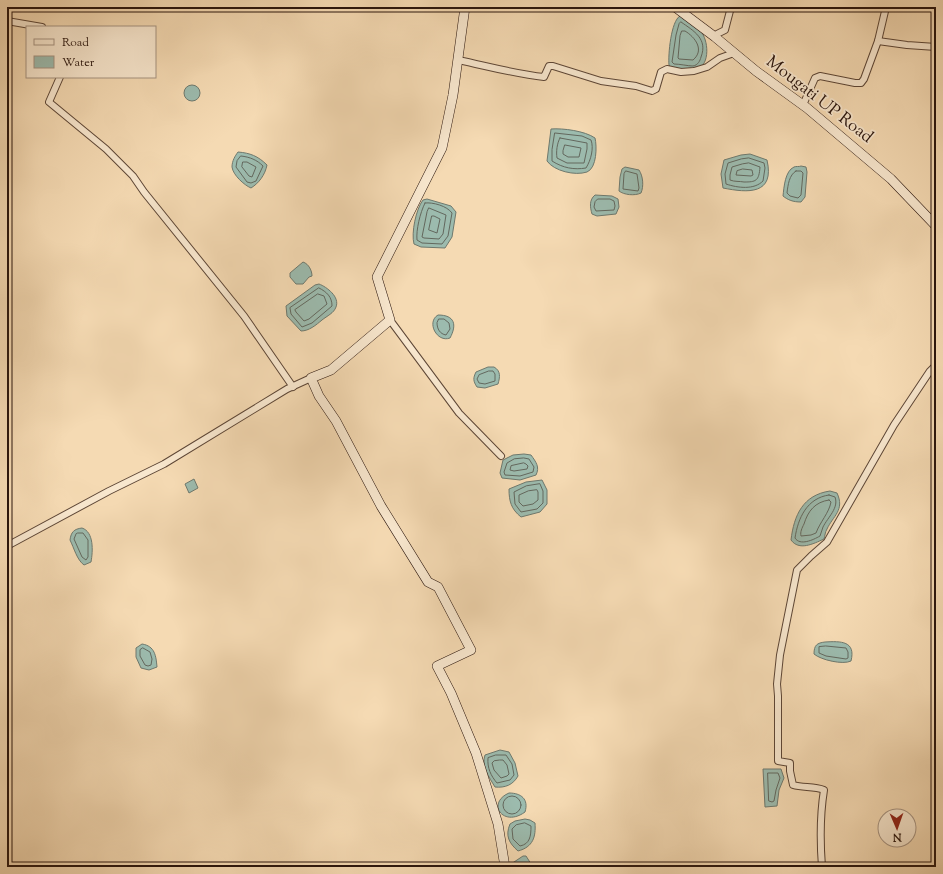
<svg xmlns="http://www.w3.org/2000/svg" width="943" height="874" font-family="'Sorts Mill Goudy',serif">
<style>
.water{fill:#9cbbae;stroke:#6e796e}
.lines{fill:none;stroke-linecap:round;stroke-linejoin:round}
.shore{stroke:#63685e;stroke-width:1}
.street-casing{stroke:#5d4636;stroke-width:8}
.secondary-casing{stroke:#2a150d;stroke-width:10}
.street{stroke:#f8e7ce;stroke-width:6}
.secondary{stroke:#f8e7ce;stroke-width:9}
.labels{text-anchor:middle;dominant-baseline:central;stroke-width:3.5;stroke-linejoin:round;paint-order:stroke}
.street-label{font-size:17px;fill:#2a150d;stroke:#f8e7ce}
</style>
<rect width="100%" height="100%" fill="#f5dab3"/>
<filter id="stains"><feTurbulence type="fractalNoise" baseFrequency=".005" numOctaves="4"/><feColorMatrix values="0 0 0 0 .2 0 0 0 0 .09 0 0 0 0 .02 0 0 0 .5 -.17"/></filter>
<radialGradient id="worn" r=".72"><stop offset=".6" stop-color="#630" stop-opacity="0"/><stop offset="1" stop-color="#630" stop-opacity=".3"/></radialGradient>
<g class="water">
<path d="M680 16C687 22 697 26 702 33 709 43 710 68 694 70 687 70 678 68 672 68L669 65C668 55 671 21 680 16Z"/>
<circle cx="192" cy="93" r="8"/>
<path d="M551 129C563 128 585 131 595 138 597 146 597 168 587 172 575 176 554 171 547 161Z"/>
<path d="M238 152C250 153 258 156 267 165 265 175 259 183 251 188 244 185 233 175 232 167 232 161 235 156 238 152Z"/>
<path d="M750 154 767 160C775 195 748 193 723 188L721 174 724 160 741 155Z"/>
<path d="M801 166 806 167 807 172 805 197 801 202C793 202 788 200 783 196 784 187 785 171 794 167 796 166 799 167 801 166Z"/>
<path d="M625 167 639 170C643 176 644 186 641 193 635 196 624 195 619 191L620 177 622 169Z"/>
<path d="M595 195 612 196 618 199 619 207 616 214 597 216 592 214C590 207 589 200 595 195Z"/>
<path d="M427 199 451 206 456 212 452 237 445 248 421 247 414 244C411 233 416 209 423 200Z"/>
<path d="M303 262C309 264 312 271 312 276L309 277 303 284H296L290 277V273Z"/>
<path d="M319 284C327 287 340 297 336 307 334 313 327 316 322 320 316 325 309 331 301 331L287 316 286 306 315 285Z"/>
<path d="M438 315C455 315 457 325 450 338 437 343 426 322 438 315Z"/>
<path d="M488 367H494C501 371 500 377 498 384L485 388 477 387C473 381 473 378 476 372Z"/>
<path d="M524 454 531 455C536 462 540 467 536 475L520 480 502 478 500 473 503 460 513 455Z"/>
<path d="M194 479 198 488 189 493 185 484Z"/>
<path d="M542 480 547 490V504L540 512 521 517C511 509 509 501 509 489L526 482Z"/>
<path d="M830 491 837 493C845 510 833 516 827 529 825 532 825 536 824 539 813 544 799 551 791 540 794 515 803 495 830 491Z"/>
<path d="M82 528C94 532 93 551 91 562L84 565C77 560 74 548 70 540 71 532 74 529 82 528Z"/>
<path d="M825 642C841 641 856 641 851 661 843 665 821 660 814 654 814 645 817 643 825 642Z"/>
<path d="M142 644C155 646 156 656 157 667L149 670 141 668 136 657V648Z"/>
<path d="M500 750 509 752 515 763 518 776C513 785 505 788 495 787 489 777 481 766 485 755Z"/>
<path d="M763 769H781L784 778 779 790 777 806 765 807Z"/>
<path d="M509 793C521 793 529 799 525 812 503 828 486 803 509 793Z"/>
<path d="M525 819 530 820 535 823C536 837 533 847 518 851 509 843 505 836 510 824L515 821Z"/>
<path d="M523 856H526L533 867H510L511 864Z"/>
</g>
<g class="lines">
<g class="shore">
<path d="M681 22C694 31 708 39 701 57 700 61 698 65 693 66 688 66 680 64 674 64L672 62 676 35 679 24Z"/>
<path d="M682 31H685C695 37 705 50 693 60L679 59 678 58 680 36Z"/>
<path d="M555 133 582 136 591 140C594 148 591 160 586 168 574 170 563 168 552 161V150Z"/>
<path d="M560 138 587 143V149L584 163H567L557 158C556 152 557 143 560 138Z"/>
<path d="M565 145 581 148 579 157H568L563 154V151Z"/>
<path d="M241 156C250 157 257 160 263 166L256 181 251 183 247 182 236 167 237 161Z"/>
<path d="M749 158 764 163 765 168 763 181C754 190 738 188 726 184L725 174 728 163 741 159Z"/>
<path d="M243 162H247L256 167 252 177 249 176 242 167Z"/>
<path d="M749 163 760 167C759 181 756 182 744 182 739 181 735 182 730 180V175L732 167 742 164Z"/>
<path d="M743 169 752 170 753 175 751 176 736 175 737 171Z"/>
<path d="M626 171 637 174 639 188 638 191 623 189 624 174Z"/>
<path d="M796 171H801L803 173 801 195 798 198 790 196 787 193C788 185 789 175 796 171Z"/>
<path d="M598 199H610L614 201 615 206 614 210 596 211 594 207 595 202Z"/>
<path d="M425 203C433 202 447 206 452 213L448 236 442 244 422 243 417 240C416 230 420 213 425 203Z"/>
<path d="M429 208 446 215 443 234 439 239 424 238 422 237 427 212Z"/>
<path d="M432 216H434L440 219 437 233 429 230Z"/>
<path d="M319 288C327 292 332 297 332 306L312 323 302 327 291 314 290 308Z"/>
<path d="M318 294 324 296 327 304 309 319 304 321 296 312 295 310Z"/>
<path d="M439 319H444L449 323 450 329 446 335C440 334 437 329 437 323Z"/>
<path d="M489 371H493L495 374V381L485 384 479 383 477 379 479 375Z"/>
<path d="M524 458 529 459 534 467 533 472 520 476 505 475 504 472 507 463 514 459Z"/>
<path d="M524 463 526 464 528 466 527 469 514 471 510 470 511 466Z"/>
<path d="M540 484 543 491V503L537 509 521 512 515 504 514 492 526 486Z"/>
<path d="M537 490 538 492V500L533 504 523 506 519 502V495L528 491Z"/>
<path d="M829 495 835 497C839 508 828 517 823 527 822 530 821 533 820 536 813 540 800 546 795 538 798 518 807 498 829 495Z"/>
<path d="M829 500 831 502C829 513 820 522 816 533L811 535 801 536C800 532 802 528 804 524 808 511 815 502 829 500Z"/>
<path d="M78 533H83L88 540V557L86 560 82 557 74 539 76 534Z"/>
<path d="M826 646 846 648 848 652V658L846 659 826 656 819 653V647Z"/>
<path d="M143 648 150 652 152 659 151 665 148 666 145 665 140 656V650Z"/>
<path d="M496 755H506L512 764 514 775 510 780 497 783C491 776 487 768 488 758Z"/>
<path d="M500 760H503L507 765 509 774 507 776 501 778 494 770 492 763 494 761Z"/>
<path d="M768 773H778L780 778 776 790 774 801 772 802 769 801Z"/>
<circle cx="512" cy="805" r="9"/>
<path d="M525 823 531 826C531 836 530 844 520 846L513 839 512 829 516 825Z"/>
</g>
<g class="street-casing">
<g id="street">
<path d="M7 21 42 27"/>
<path d="M715 37 717 34 725 30 731 7"/>
<path d="M878 41 907 45 936 47"/>
<path d="M458 60C487 66 515 74 544 77L549 66H553L601 81 636 86 652 91 656 89 661 72 667 69 681 72 694 71 707 67 720 58 734 53"/>
<path d="M60 77 49 102 106 149 133 176 144 192 244 316 293 387"/>
<path d="M803 105 815 78 820 76 855 83H861L864 79 878 41 886 7"/>
<path d="M390 320 459 413 501 456"/>
<path d="M7 546 109 491 164 464 287 389 311 378"/>
<path d="M822 867C820 841 820 815 824 790 814 786 803 788 793 785L790 771V763L778 761V696L777 684 780 655 797 570 811 556 827 542 894 425 930 371 936 365"/>
</g>
</g>
<g class="secondary-casing">
<g id="secondary">
<path d="M465 7 453 95 442 148 377 277 390 320 331 370 311 378 319 396 336 421 381 506 428 582 438 587 471 650 437 666 451 693 476 753 498 824 505 867"/>
<path d="M675 7 715 37 756 71 807 108 891 179 936 226"/>
</g>
</g>
<use href="#street" class="street"/>
<use href="#secondary" class="secondary"/>
</g>
<g class="labels">
<g class="street-label">
<text transform="translate(819 100) rotate(38)">Mougati UP Road</text>
</g>
</g>
<rect width="943" height="874" fill="none" stroke="#f5dab3" stroke-width="24"/>
<rect x="8" y="8" width="927" height="858" fill="none" stroke="#2a150d" stroke-width="2"/>
<rect x="12" y="12" width="919" height="850" fill="none" stroke="#2a150d"/>
<rect x="26" y="26" width="130" height="52" fill="#f8e7ce" stroke="#a69381"/>
<rect x="34" y="39" width="20" height="6" fill="#f8e7ce" stroke="#a69381"/>
<text x="62" y="46" font-size="12" fill="#2a150d">Road</text>
<rect x="34" y="56" width="20" height="12" fill="#9cbbae" stroke="#a69381"/>
<text x="62" y="66" font-size="12" fill="#2a150d">Water</text>
<g transform="translate(897 828) rotate(178)"><circle r="19" fill="#f8e7ce" stroke="#a69381"/>
<path d="M0-3L7 15L0 10L-7 15Z" fill="#8f2418"/>
<text y="-6" font-size="11" font-weight="bold" text-anchor="middle" fill="#2a150d">N</text>
</g>
<rect width="100%" height="100%" filter="url(#stains)"/>
<rect width="100%" height="100%" fill="url(#worn)"/>
</svg>
